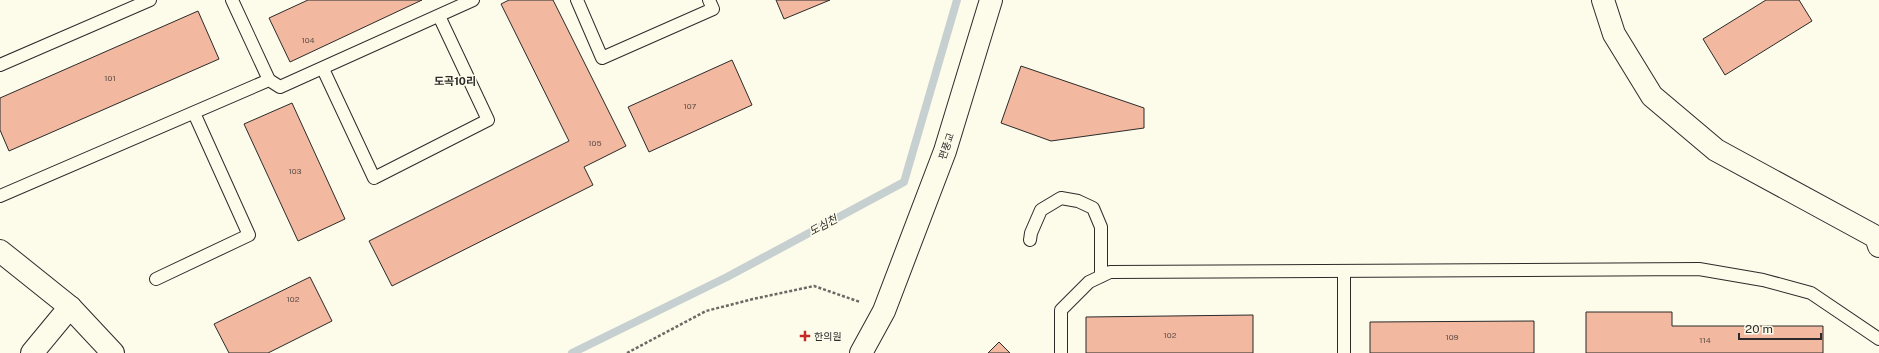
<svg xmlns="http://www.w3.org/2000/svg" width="1879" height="353" font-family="'Public Sans','Noto Sans KR',sans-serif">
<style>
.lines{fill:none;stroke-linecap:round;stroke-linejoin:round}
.stream{stroke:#c7d0d0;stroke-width:8}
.building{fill:#f2b8a0;stroke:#2b2b2b}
.lane-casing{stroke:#2b2b2b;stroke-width:14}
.street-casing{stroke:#2b2b2b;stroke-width:24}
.path{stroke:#6a6964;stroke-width:2.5;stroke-dasharray:3 2;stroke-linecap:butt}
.lane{stroke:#fdfbea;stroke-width:12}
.street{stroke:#fdfbea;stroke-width:22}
.poi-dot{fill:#c62828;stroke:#fdfbea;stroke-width:1.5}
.labels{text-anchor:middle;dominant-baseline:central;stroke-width:3;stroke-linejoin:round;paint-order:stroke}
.number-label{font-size:8px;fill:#5d4e48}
.street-label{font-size:10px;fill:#2b2b2b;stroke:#fdfbea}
.poi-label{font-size:10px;fill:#2b2b2b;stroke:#fdfbea;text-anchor:start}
.neighbourhood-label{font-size:11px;font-weight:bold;fill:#2b2b2b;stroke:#fdfbea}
.water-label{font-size:11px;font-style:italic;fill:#2b2b2b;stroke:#fdfbea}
</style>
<rect width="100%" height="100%" fill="#fdfbea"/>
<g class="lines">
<path class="stream" d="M572 353 727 277 904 182 957 0"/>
</g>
<g class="building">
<path d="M308 0H422L290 62 269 18Z"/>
<path d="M509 0H553L626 146 584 167 593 185 392 286 369 241 569 141 501 4Z"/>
<path d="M776 0H830L784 19Z"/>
<path d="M1766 0H1799L1812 21 1725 75 1703 39Z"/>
<path d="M198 11 219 59 9 151 0 130V98Z"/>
<path d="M732 60 752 105 649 152 628 107Z"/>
<path d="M1021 66 1144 108V128L1051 141 1001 123Z"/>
<path d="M292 103 345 219 298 241 244 124Z"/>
<path d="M310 277 332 321 268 353H229L214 324Z"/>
<path d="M1586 312H1672V326H1823V353H1586Z"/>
<path d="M1253 315V353H1086V317Z"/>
<path d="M1534 321V353H1370V322Z"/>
<path d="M999 342 1010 353H988Z"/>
</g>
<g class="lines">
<g class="lane-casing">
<g id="lane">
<path d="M232 0 269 80"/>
<path d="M577 0 602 58 713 9 709 0"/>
<path d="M0 65 150 0"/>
<path d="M323 69 374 178 488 120 439 16"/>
<path d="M0 196 269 80 280 87 473 0"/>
<path d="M1030 240 1031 233 1041 210 1061 198 1078 201 1093 208 1101 227V276"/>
<path d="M156 279 249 235 194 113"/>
<path d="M1061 353V310L1089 282 1110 272 1699 269 1763 280 1811 293 1879 339"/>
<path d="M1344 353V272"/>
</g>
</g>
<g class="street-casing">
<g id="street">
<path d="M1603 0 1614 34 1652 96 1716 150 1876 237 1879 246"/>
<path d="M0 251 70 307 113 353"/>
<path d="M32 353 70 307"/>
<path d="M861 353 884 311 945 151 991 0"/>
</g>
</g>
<path class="path" d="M627 353 706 311 753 299 814 286 860 302"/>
<use href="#lane" class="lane"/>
<use href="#street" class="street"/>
</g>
<path class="poi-dot" d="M803 330h4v4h4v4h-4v4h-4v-4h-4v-4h4z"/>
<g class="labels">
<g class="number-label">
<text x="308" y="40">104</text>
<text x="110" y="78">101</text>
<text x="690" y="106">107</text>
<text x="595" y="143">105</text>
<text x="295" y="171">103</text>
<text x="293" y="299">102</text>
<text x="1170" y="335">102</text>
<text x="1452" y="337">109</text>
<text x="1705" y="340">114</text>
</g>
<g class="street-label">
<text transform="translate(946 146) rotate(-71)">편풍교</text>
</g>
<g class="poi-label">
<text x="814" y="336">한의원</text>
</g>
<g class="neighbourhood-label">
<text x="455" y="81">도곡10리</text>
</g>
<g class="water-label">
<text transform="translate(823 225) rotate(-28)">도심천</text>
</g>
</g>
<path d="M1739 333v6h82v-6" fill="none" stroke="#2b2b2b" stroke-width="2"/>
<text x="1745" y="333" font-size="12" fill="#2b2b2b" stroke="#fdfbea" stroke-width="3" paint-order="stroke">20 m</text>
</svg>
